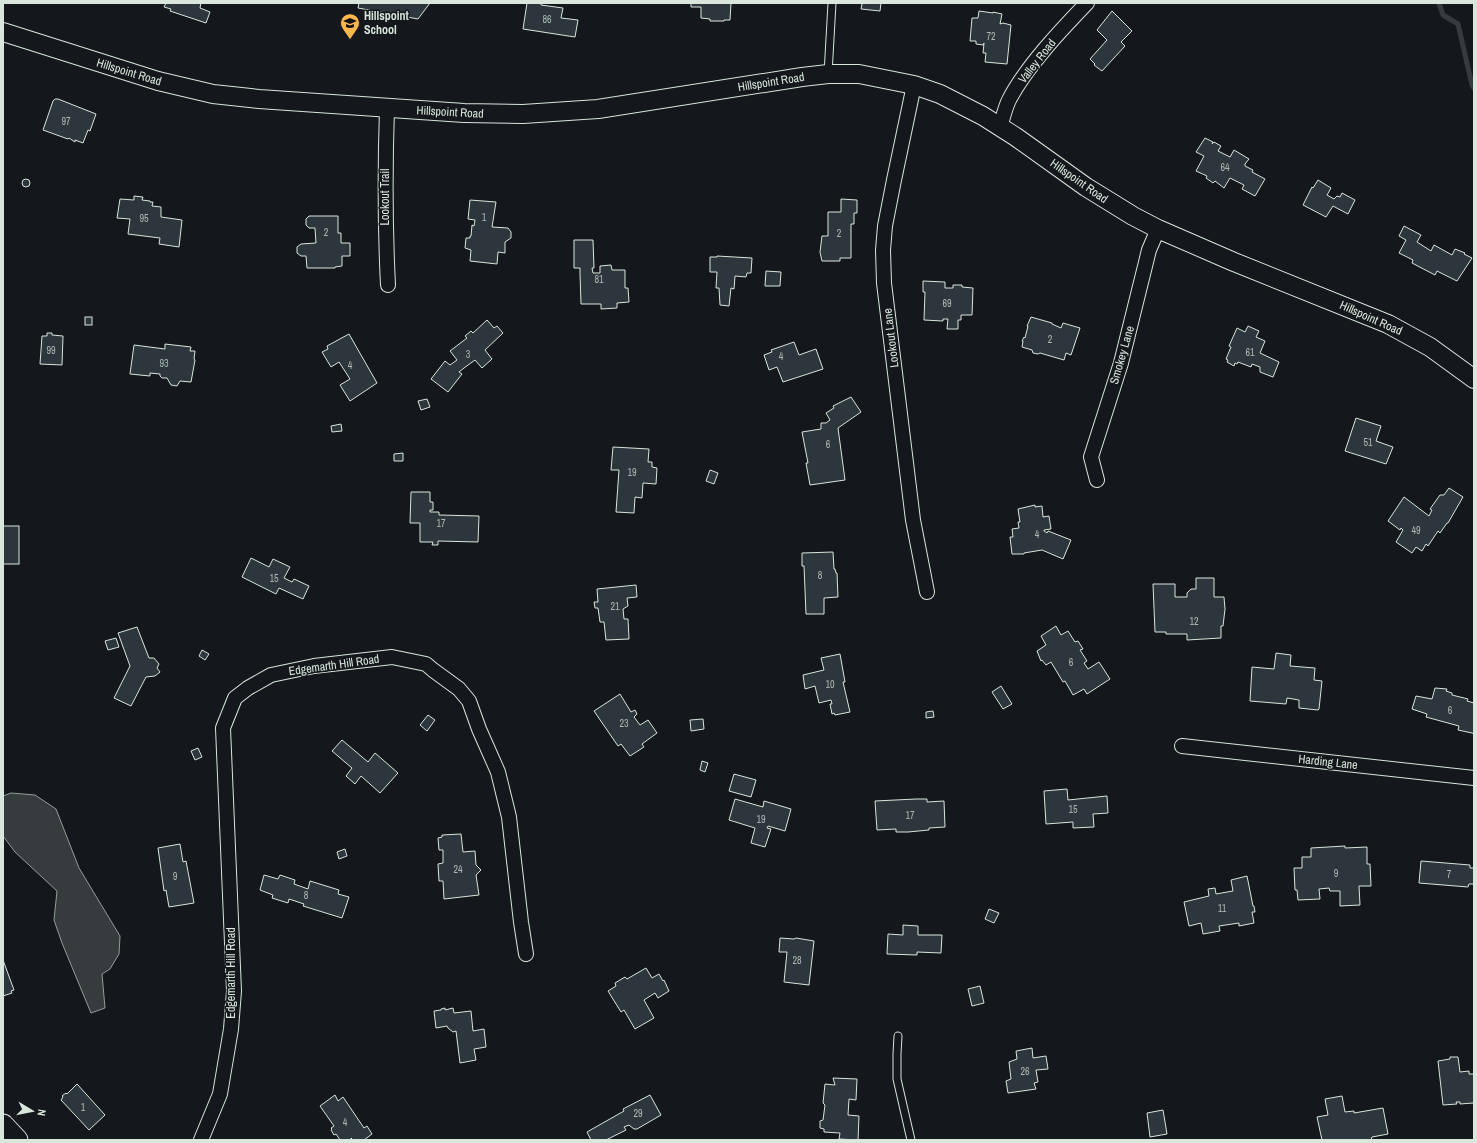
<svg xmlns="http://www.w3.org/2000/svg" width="1477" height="1143" font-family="'Archivo Narrow',sans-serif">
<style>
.water{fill:#363b3e;stroke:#939e99}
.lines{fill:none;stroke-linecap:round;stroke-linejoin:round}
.stream{stroke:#363b3e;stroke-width:5}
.building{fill:#2c363c;stroke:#d8e6dc}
.service-casing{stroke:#d8e6dc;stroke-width:9}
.minor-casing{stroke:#d8e6dc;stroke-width:16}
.tertiary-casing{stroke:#d8e6dc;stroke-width:20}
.secondary-casing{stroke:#d8e6dc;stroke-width:23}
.service{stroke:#14181c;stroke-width:7}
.minor{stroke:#14181c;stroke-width:14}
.tertiary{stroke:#14181c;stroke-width:18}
.secondary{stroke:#14181c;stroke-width:21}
.labels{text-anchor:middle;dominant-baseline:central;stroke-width:3;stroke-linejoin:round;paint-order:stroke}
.number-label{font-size:10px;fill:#adbab4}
.poi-label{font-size:12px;font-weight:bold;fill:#d8e6dc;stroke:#14181c;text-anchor:start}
.street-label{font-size:12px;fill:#d8e6dc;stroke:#14181c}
</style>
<rect width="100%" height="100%" fill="#14181c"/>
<path class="water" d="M11 793 35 795 56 809 79 868 120 936 119 954 110 969 102 974 105 1008 91 1013 62 943 54 920 57 891 15 852 3 836V796Z"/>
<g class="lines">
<path class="stream" d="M1439 3 1443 15 1458 24 1472 85 1474 88"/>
</g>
<g class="building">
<path d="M166 3H201L200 8 210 12 206 23 170 11 171 9 164 7Z"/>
<path d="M359 3H430L418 19 358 8Z"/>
<path d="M527 3H541V5L563 8 561 18 578 20 575 37 523 29Z"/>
<path d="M691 3H731L730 20H724V21H710V19L701 18V7H691Z"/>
<path d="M860 3H881L880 11 861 9 862 4Z"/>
<path d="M979 11 993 13V12L1002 14 1000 24 1003 23 1011 25 1007 64 985 62 986 53H983L984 43 983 45 976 44V41H970L972 18H978Z"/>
<path d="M1112 11 1132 31 1121 42 1125 46 1102 71 1094 65 1095 64 1090 59 1107 40 1097 30Z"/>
<path d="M55 99H58L96 114 90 131 88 130 83 143 75 140V142L69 138 68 139 43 130 53 101Z"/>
<path d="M1205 138 1213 142 1212 144 1214 142 1221 146 1218 151 1230 157 1234 150 1249 159 1245 164V166L1253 170 1252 172 1265 179 1255 196 1242 189 1244 185 1230 178 1224 188 1215 181 1213 183 1206 178 1207 176 1196 171 1204 156 1196 152Z"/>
<circle cx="26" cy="183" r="4"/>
<path d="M1318 180 1331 188 1327 195 1334 199 1337 196 1340 197 1342 193 1355 200 1348 214 1333 206 1326 217 1303 205 1312 187 1313 188Z"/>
<path d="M134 196 143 197 142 200 150 201V202H153L152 206 161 207V217L182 220 179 247 159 244 160 238 128 234 130 219 117 218 120 199 134 200Z"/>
<path d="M841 199 857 200V213H854V224H851V258H840V261H822L820 252 822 236H828V212H841Z"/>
<path d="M470 200 496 202 492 227 508 228 511 232V238L505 242V253L498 252 497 264 470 261 471 250 465 248 466 238H470V236H471L472 225 474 226 475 220 468 219Z"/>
<path d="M309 216H338V233H341V243H350V256H342V266L335 267V268H307L306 256H301L297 253V247L301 244 316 243 315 228H309L306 225V219Z"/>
<path d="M1404 226 1421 235 1417 242 1431 251 1434 245 1452 255 1455 249 1465 253 1464 254 1472 258 1457 281 1437 271 1435 275 1412 263 1413 260 1399 253 1406 240 1399 236Z"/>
<path d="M574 240H593L594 268H592L593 273H600V266L611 265 612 270H625V288H628L629 302 617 303V308L601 309V304H581L580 274V268H574Z"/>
<path d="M717 256 752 258 751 273H747L746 277 735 276 734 289 731 288 729 306 720 305 719 288H716L717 272H710V257H717Z"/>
<path d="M766 271 781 272 780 286H765Z"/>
<path d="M923 281 945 282V288H953V285H962V287L973 288 972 315H961V320H958V329H947L948 319H943V321L924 320 925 292H923Z"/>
<rect x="85" y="317" width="7" height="8"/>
<path d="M1031 317 1052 323V324L1061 328 1063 323 1080 328 1071 355 1066 353 1064 360 1040 353 1038 354 1033 353 1032 350 1022 347 1023 341H1022L1024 337 1025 338 1028 326H1027Z"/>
<path d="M487 320 494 328 497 326 503 333 485 350 492 359 482 368 475 360 464 368 459 372 462 374 448 392 431 379 445 361 450 365 457 360 450 351 467 338 465 336 471 331 473 333Z"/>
<path d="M1248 326 1259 331 1256 337 1265 341 1260 353 1279 362 1273 377 1260 372V367L1252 364 1251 367 1238 362 1237 364 1235 363 1234 366 1227 362 1228 360 1226 359 1231 347 1229 346 1237 328 1245 332Z"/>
<path d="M47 333H52V335L63 336 62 365 40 364 42 336H47Z"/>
<path d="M349 334 377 383 350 401 340 385 350 379 339 362 331 367 322 352 328 349 327 346Z"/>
<path d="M794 342 799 355 816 349 823 369 783 382 777 367 769 370 764 355 772 352 771 350Z"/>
<path d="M165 344 191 347 190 351H195L194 359 195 360 191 382 180 381 177 386 171 385 167 378H162L160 376V374L150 373V376L130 374 134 345 165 349Z"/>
<path d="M851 397 861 412 838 428 845 480 810 485 806 463H808L802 432 821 429V423H826L830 420 826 413 834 408 833 406Z"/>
<path d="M427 399 430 407 421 410 418 401Z"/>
<path d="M1356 418 1381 426 1376 441 1393 447 1386 464 1345 451Z"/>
<path d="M341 424 342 431 332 432 331 426Z"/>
<path d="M613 447 649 449 648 462H652V467L657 468 656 484 643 483 642 498 635 497 634 513 616 512 619 470H611Z"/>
<path d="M403 453V461H394V454Z"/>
<path d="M710 470 718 473 714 484 706 481Z"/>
<path d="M1449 488 1463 497 1448 523H1447L1440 533 1438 531 1428 546 1426 544 1422 551 1416 547 1412 553 1396 542 1403 530 1401 528 1400 530 1388 521 1404 497 1429 516 1432 510 1430 509 1440 495H1444Z"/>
<path d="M411 492H430V502H433V510H430V512H439V515L479 516 478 542 438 541V545H432L433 542H420V523H410Z"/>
<path d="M1035 505V507L1042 506 1043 517 1049 516 1051 529 1044 530V531L1047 533 1048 531 1071 540 1063 559 1042 550 1024 553V554H1012L1010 537H1013L1012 529 1019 528 1018 522H1020L1018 509Z"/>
<rect x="3" y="526" width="16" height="38"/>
<path d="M833 552 834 569H835L836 573H837L838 597 824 598V614H806L804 566H802V553Z"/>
<path d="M251 558 269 567 273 559 290 567 284 578 292 582 294 579 309 586 303 599 279 588 276 594 242 577Z"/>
<path d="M1196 578H1214V597H1224L1225 609 1223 626H1221V638L1187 640V634H1166V632H1155L1153 584H1175V597H1187V593L1191 589H1196Z"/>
<path d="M636 585 637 597 627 598 628 606 623 609 624 619H628L629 639 606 640 604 622H600L598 608H595L594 602H598L597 589Z"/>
<path d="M1056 626 1061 635 1068 631 1075 642 1078 641 1083 649 1080 650 1087 661 1084 663 1088 669 1099 662 1110 679 1087 694 1084 689 1073 695 1065 681 1063 682 1051 662 1046 665 1042 660 1041 661 1037 651 1046 645 1041 636Z"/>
<path d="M137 627 149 658H154L159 664 157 668 160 672 155 676 146 677 131 706 114 698 130 666 118 633Z"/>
<path d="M116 638 119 647 108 650 105 641Z"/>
<path d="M202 650 209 654 205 660 199 656Z"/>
<path d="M1276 653 1291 655 1290 666 1315 668 1314 680 1322 681 1319 709 1318 710 1299 708V700L1287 698 1286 704 1250 701 1252 667 1274 669Z"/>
<path d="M840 654 845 682H843L850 712 835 715 834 713 832 714 830 704H832L831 700 819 703 815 686 805 689 803 675 824 670 821 658Z"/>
<path d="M1001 686 1012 704 1003 709 992 692Z"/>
<path d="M1435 688 1447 689 1446 691 1452 693V695L1468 699 1467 701 1474 703V734L1472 733 1458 730 1459 726 1426 717 1427 714 1412 709 1416 696 1432 699Z"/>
<path d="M620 694 631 712 635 710 637 714 634 717 640 725 648 720 657 733 642 744 644 747 630 756 621 744 618 746 594 711Z"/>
<path d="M933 711 934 717 926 718V712Z"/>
<path d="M428 715 435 720 427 731 420 725Z"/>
<path d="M703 719 704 729 691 731 690 720Z"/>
<path d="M342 740 368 762 375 753 398 773 380 793 361 776 355 784 346 776 352 768 332 751Z"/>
<path d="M198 748 202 757 195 760 191 751Z"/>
<path d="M702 761 708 763 705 772 700 770Z"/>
<path d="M734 774 756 780 751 797 729 791Z"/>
<path d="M1067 789 1068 800 1107 796 1108 813 1093 814 1094 827 1073 828V822L1046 824 1044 791Z"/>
<path d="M735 799 763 807 764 801 791 809 785 831 768 826 767 828 771 829 765 847 751 843 755 828 729 820Z"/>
<path d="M916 799H927V802L944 801 945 827 929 828V830L908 832H896V829L877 830 875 801Z"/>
<path d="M461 834 463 852 475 851 476 865 481 870 476 875 479 895 444 899 443 881H439L438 864 443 863V850H439L438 838 442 837V835Z"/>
<path d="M180 844 183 862 186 861 194 903 169 907 166 890 164 891 158 848Z"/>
<path d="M1345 846V848L1367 847V864H1370L1371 886H1359L1360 905 1340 906V891H1330L1329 888 1319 889 1320 899 1298 900 1297 890H1295L1294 868H1302V857H1311V848Z"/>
<path d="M345 849 347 856 339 859 337 852Z"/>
<path d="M1421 861 1470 865V868H1474V884H1469L1468 887 1419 883Z"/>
<path d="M264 875 278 879 280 875 295 880 294 884 308 889 310 881 339 890 338 894 349 897 342 918 303 906 304 904 289 899 288 903 272 898 273 895 260 890Z"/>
<path d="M1247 876 1253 906H1254L1255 912H1252L1254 923 1239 926V923L1219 926 1220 931 1203 934 1201 923 1189 926 1184 902 1209 896 1208 889 1215 888 1216 894 1233 891 1231 880Z"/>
<path d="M989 909 999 913 994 923 985 919Z"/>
<path d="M903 925 918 926V935H942L941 953 917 952V955L887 954 888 934 903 935Z"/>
<path d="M780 938 794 939 796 938 814 941 809 985 784 982 787 952H779Z"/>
<path d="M3 960 14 990 11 991 12 993 3 996Z"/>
<path d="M646 968 652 978 659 974 663 981 664 980 669 991 658 998 655 993 644 1000 654 1018 635 1029 624 1010 621 1012 608 991 616 986 615 983 625 977 627 979Z"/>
<path d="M980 986 984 1003 972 1006 968 989Z"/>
<path d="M445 1008V1010L453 1008 454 1013 471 1011 473 1031 484 1029 486 1047 474 1049 476 1060 460 1063 456 1031 453 1032 448 1028 447 1026 436 1028 434 1011 441 1010V1009Z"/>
<path d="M1032 1048 1033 1058 1046 1056 1048 1069 1036 1070 1038 1082 1034 1083 1036 1089 1008 1093 1006 1081 1011 1079 1009 1062 1017 1059 1016 1051Z"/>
<path d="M1450 1057H1458L1460 1072 1469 1071V1074H1474V1104L1473 1103 1460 1104V1102H1456L1457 1104 1443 1105 1438 1061 1450 1059Z"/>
<path d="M833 1078 857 1079 856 1100 849 1099 848 1115 859 1116 858 1140 839 1139 840 1133 824 1132V1129L820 1128V1121L823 1120 825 1105 823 1103 825 1084 835 1085Z"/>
<path d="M77 1084 105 1115 89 1130 61 1100 63 1097 62 1096 66 1093 67 1094Z"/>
<path d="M335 1095 338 1101 343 1097 364 1128 367 1126 372 1134 364 1140H353L351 1138V1140H340L336 1134 334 1135 331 1130 332 1129 331 1128 334 1126 320 1106Z"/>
<path d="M650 1095 661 1115 637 1129H634L629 1125 624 1127 626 1130 606 1140H591L587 1132 624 1111 623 1109Z"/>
<path d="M1342 1096 1345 1112 1354 1111V1113L1383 1108 1388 1134 1372 1137 1371 1140H1322L1317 1117 1328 1115 1325 1099Z"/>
<path d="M1163 1110 1167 1134 1150 1137 1147 1113Z"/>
</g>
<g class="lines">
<g class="service-casing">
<g id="service">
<path d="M828 74 832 3"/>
<path d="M898 1036 897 1054V1079L911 1140"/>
</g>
</g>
<g class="minor-casing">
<g id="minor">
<path d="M914 85 894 180 885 226 883 250 884 283 913 520 927 592"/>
<path d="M387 108C385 167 385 226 388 285"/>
<path d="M1000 127C1003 118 1005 108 1009 100 1026 67 1061 30 1087 3"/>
<path d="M1097 480 1091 457 1121 363 1149 250 1158 229"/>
<path d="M1182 746 1474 778"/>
<path d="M201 1140 220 1094 231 1029 234 991 223 728 235 698 248 688 271 675 314 666 392 657 426 664 433 670 459 689 469 701 479 729 498 772 509 817 521 922 526 954"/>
</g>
</g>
<g class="tertiary-casing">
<path id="tertiary" d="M3 32 158 81 213 94 259 99 464 113 523 114 598 109 802 77 828 74H859L914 85 940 94 983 116 1016 137 1086 187 1133 216 1158 229 1234 262 1388 324 1430 347 1474 379"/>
</g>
<g class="secondary-casing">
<path id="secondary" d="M3 1125 17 1140"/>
</g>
<use href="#service" class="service"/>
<use href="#minor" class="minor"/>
<use href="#tertiary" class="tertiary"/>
<use href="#secondary" class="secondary"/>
</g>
<defs>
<g id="school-pin" transform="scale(1)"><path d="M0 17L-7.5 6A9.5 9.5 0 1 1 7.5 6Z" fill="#ffb74d" stroke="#14181c"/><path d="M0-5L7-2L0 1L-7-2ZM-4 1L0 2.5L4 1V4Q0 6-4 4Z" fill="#111"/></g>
</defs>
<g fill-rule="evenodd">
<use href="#school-pin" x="350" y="23"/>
</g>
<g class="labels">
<g class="number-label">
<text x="547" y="19">86</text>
<text x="991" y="36">72</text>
<text x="66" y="121">97</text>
<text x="1225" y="167">64</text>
<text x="484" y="217">1</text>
<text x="144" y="218">95</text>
<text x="326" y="232">2</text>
<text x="839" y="233">2</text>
<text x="599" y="279">81</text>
<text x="947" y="303">69</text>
<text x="1050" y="339">2</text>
<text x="51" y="350">99</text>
<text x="1250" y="352">61</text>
<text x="468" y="354">3</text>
<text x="781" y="356">4</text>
<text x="164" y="363">93</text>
<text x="350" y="365">4</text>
<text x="1368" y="442">51</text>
<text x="828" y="444">6</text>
<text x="632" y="472">19</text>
<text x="441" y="523">17</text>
<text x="1416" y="530">49</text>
<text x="1037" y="534">4</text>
<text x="820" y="575">8</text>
<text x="274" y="578">15</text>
<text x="615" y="606">21</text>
<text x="1194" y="621">12</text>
<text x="1071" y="662">6</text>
<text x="830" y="684">10</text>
<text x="1450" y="710">6</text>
<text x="624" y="723">23</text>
<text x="1073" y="809">15</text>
<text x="910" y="815">17</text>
<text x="761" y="819">19</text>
<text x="458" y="869">24</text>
<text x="1336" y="873">9</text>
<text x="1449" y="874">7</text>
<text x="175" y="876">9</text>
<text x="306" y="895">8</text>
<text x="1222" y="908">11</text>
<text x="797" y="960">28</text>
<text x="1025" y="1071">26</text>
<text x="83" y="1107">1</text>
<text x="638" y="1113">29</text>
<text x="345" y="1122">4</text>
</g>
<g class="poi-label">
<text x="364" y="16">Hillspoint<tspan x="364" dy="14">School</tspan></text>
</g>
<g class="street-label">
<text transform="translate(1037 61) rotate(-52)">Valley Road</text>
<text transform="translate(129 72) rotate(17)">Hillspoint Road</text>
<text transform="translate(771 82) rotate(-9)">Hillspoint Road</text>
<text transform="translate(450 112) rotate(3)">Hillspoint Road</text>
<text transform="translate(1079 181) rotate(35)">Hillspoint Road</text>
<text transform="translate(385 197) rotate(-90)">Lookout Trail</text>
<text transform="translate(1371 318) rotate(24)">Hillspoint Road</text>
<text transform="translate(891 338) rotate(-97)">Lookout Lane</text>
<text transform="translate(1122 355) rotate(-74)">Smokey Lane</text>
<text transform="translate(334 665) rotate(-8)">Edgemarth Hill Road</text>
<text transform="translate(1328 762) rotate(6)">Harding Lane</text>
<text transform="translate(231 973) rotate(-90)">Edgemarth Hill Road</text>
</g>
</g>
<rect width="1477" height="1143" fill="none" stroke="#d8e6dc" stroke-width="8"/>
<g transform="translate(32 1111) rotate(100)" stroke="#14181c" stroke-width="3" paint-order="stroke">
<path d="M0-3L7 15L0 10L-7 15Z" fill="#d8e6dc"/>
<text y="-6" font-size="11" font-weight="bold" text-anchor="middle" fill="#d8e6dc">N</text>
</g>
</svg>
